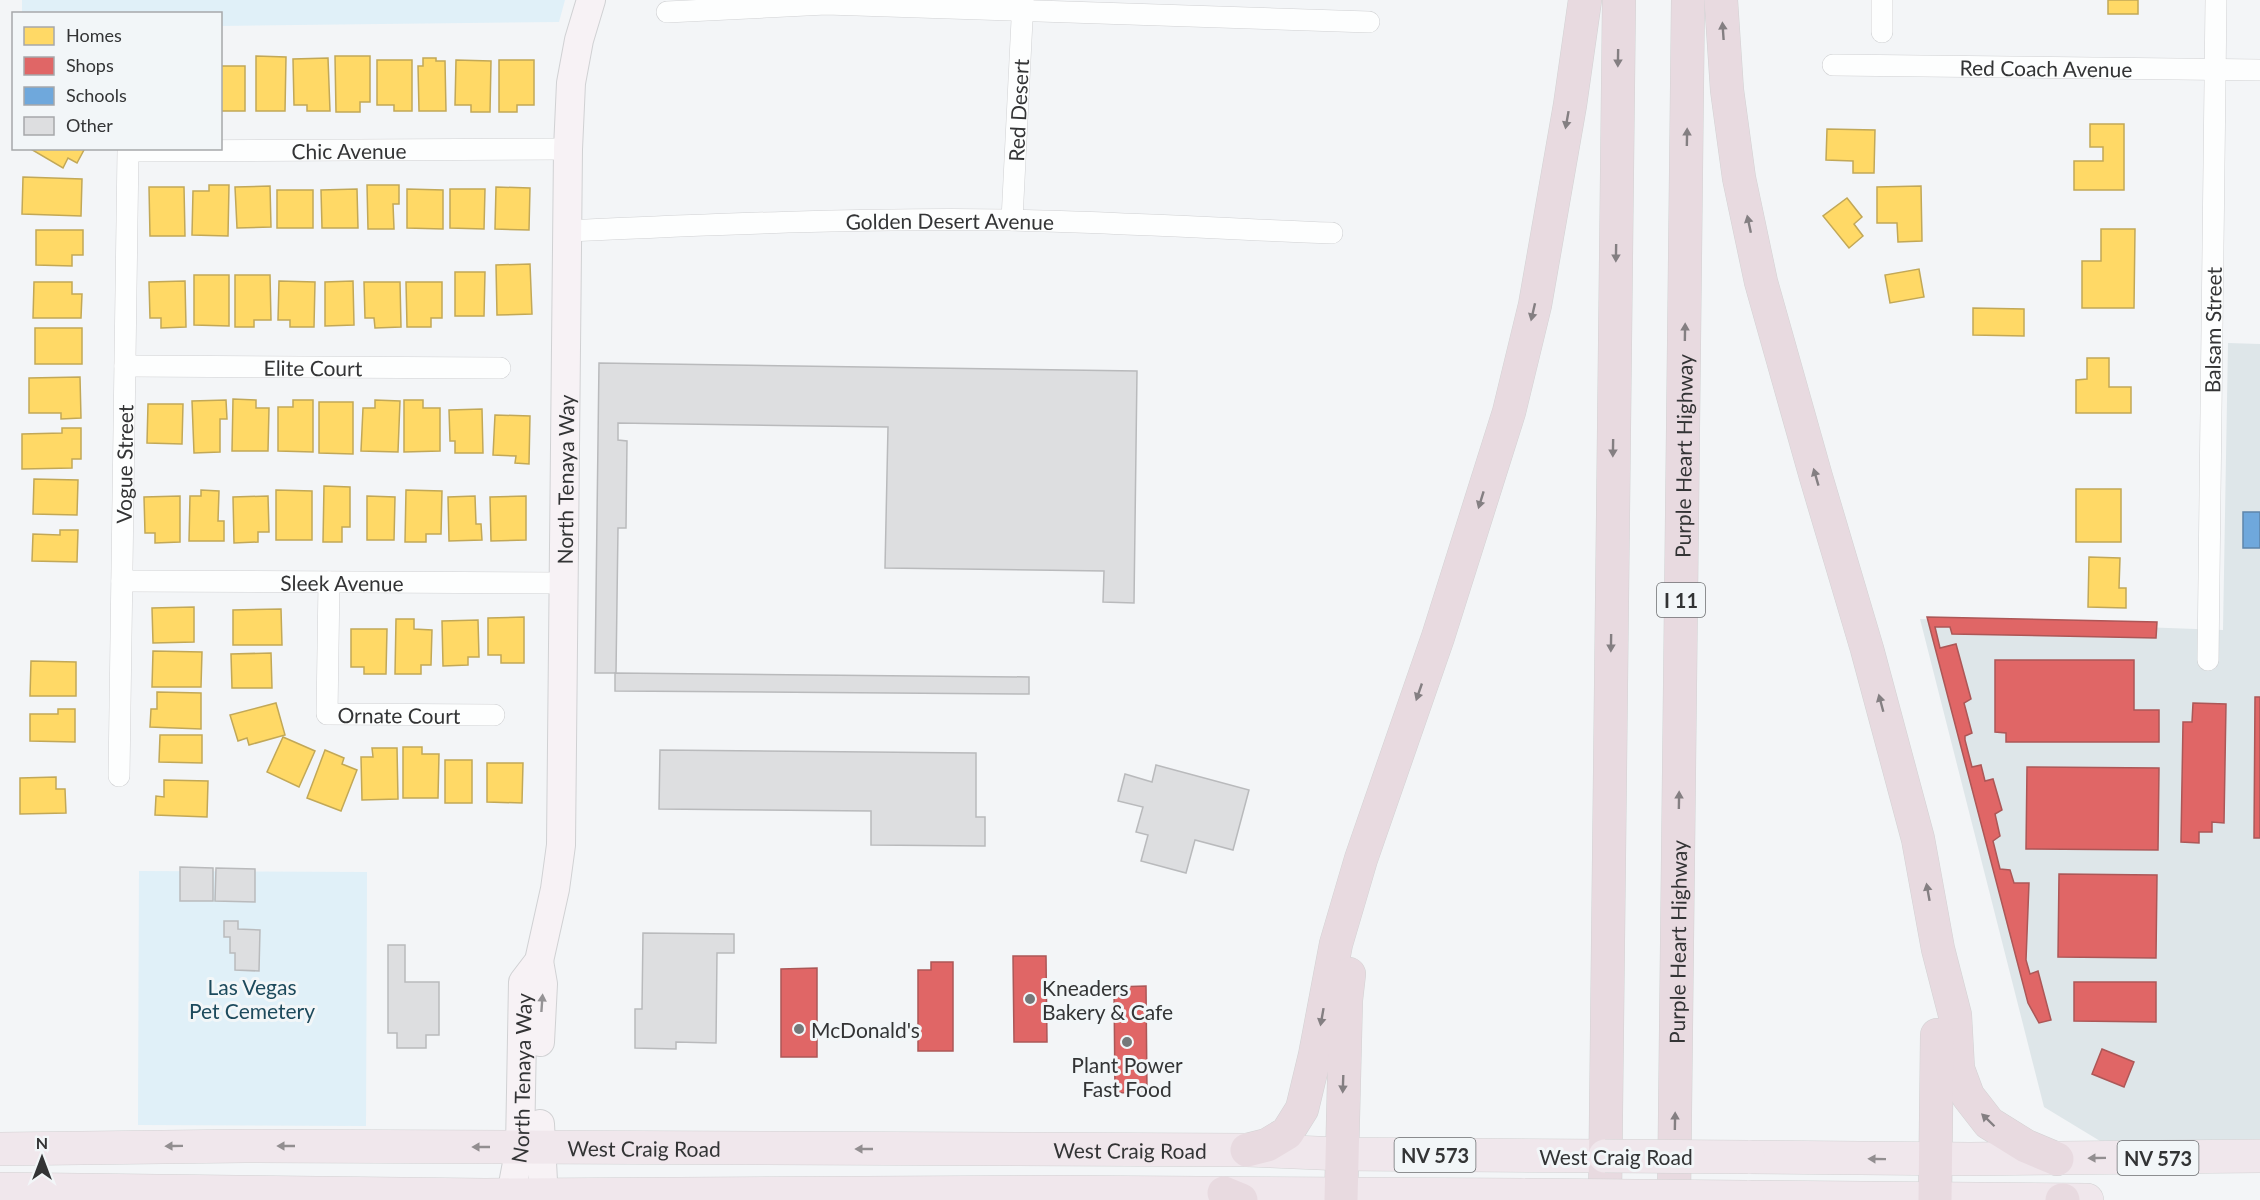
<svg xmlns="http://www.w3.org/2000/svg" width="2260" height="1200" font-family="Lato,sans-serif">
<style>
.built{fill:#dee6e9}
.green{fill:#e0f0f8}
.homes{fill:#ffd966;stroke:#c2a857;stroke-width:1.5}
.shops{fill:#e06666;stroke:#ac5757;stroke-width:1.5}
.schools{fill:#6fa8dc;stroke:#5d85aa;stroke-width:1.5}
.building{fill:#dddee0;stroke:#b9babc;stroke-width:1.5}
.lines{fill:none;stroke-linecap:round;stroke-linejoin:round}
.street-casing{stroke:#d0d1d3;stroke-width:22}
.secondary-casing{stroke:#d0d1d3;stroke-width:30}
.primary-casing{stroke:#d2d2d3;stroke-width:34}
.highway-casing{stroke:#d2d2d3;stroke-width:34}
.street{stroke:#fdfefe;stroke-width:21}
.secondary{stroke:#f7f2f5;stroke-width:28}
.primary{stroke:#f0e7ec;stroke-width:33}
.highway{stroke:#e8dae0;stroke-width:33}
.primary-bridge-casing{stroke:#d2d2d3;stroke-width:34;stroke-linecap:butt}
.primary-bridge{stroke:#f0e7ec;stroke-width:33}
.oneway{fill:#847f82}
.oneway2{fill:#959395}
.oneway3{fill:#928e90}
.poi-dot{fill:#767879;stroke:#f2f6f8;stroke-width:2}
.labels{text-anchor:middle;dominant-baseline:central;stroke-width:6;stroke-linejoin:round;paint-order:stroke}
.shield{fill:#f2f6f8;stroke:#6c6e70;stroke-width:1.5}
.shield-label{font-size:20px;font-weight:bold;fill:#333435}
.street-label{font-size:21px;fill:#333435;stroke:#f2f6f8}
.park-label{font-size:21px;fill:#1d4a5c;stroke:#f2f6f8}
.poi-label{font-size:21px;fill:#333435;stroke:#f2f6f8;text-anchor:start}
</style>
<rect width="100%" height="100%" fill="#f3f5f7"/>
<path class="built" d="M2228 343 2260 344V1141L2105 1144 2044 1107 1920 619 2223 630Z"/>
<g class="green">
<path d="M22 0H565L559 22 221 26 220 14 22 13Z"/>
<path d="M139 871 367 872 366 1126 138 1125Z"/>
</g>
<g class="homes">
<rect x="2108" y="0" width="30" height="14"/>
<path d="M256 56 286 57 285 111H256Z"/>
<path d="M335 56H370V102H360V112H336Z"/>
<path d="M328 58 330 111H307V105H294L293 59Z"/>
<path d="M423 58H436V61H445L446 111H419L418 66H423Z"/>
<path d="M377 60H412V111H394V105H377Z"/>
<path d="M456 60 491 61 490 112H471V105H455Z"/>
<path d="M499 60H534V105H517V112H499Z"/>
<rect x="220" y="66" width="25" height="45"/>
<path d="M2090 124H2124V190H2074V161H2103V147H2090Z"/>
<path d="M1827 129 1875 130 1874 173H1853V161L1826 160Z"/>
<path d="M29 148H85L77 163 68 158 63 168Z"/>
<path d="M23 177 82 179 81 216 22 214Z"/>
<path d="M209 185H229L228 236 192 235 193 191H209Z"/>
<path d="M367 185H399V204H393L394 229H368Z"/>
<path d="M270 186 271 227 237 228 235 187Z"/>
<path d="M1921 186 1922 241 1898 242 1897 223H1877V187Z"/>
<path d="M149 187H184L185 236H150Z"/>
<path d="M496 187 530 188 529 230 495 229Z"/>
<path d="M357 189 358 228H322L321 190Z"/>
<path d="M407 189 443 190V229L407 228Z"/>
<path d="M450 189H485L484 229 450 228Z"/>
<rect x="277" y="190" width="36" height="38"/>
<path d="M1847 198 1862 217 1854 224 1863 236 1849 248 1823 216Z"/>
<path d="M2101 229H2135L2134 308H2082V261H2101Z"/>
<path d="M36 230H83V255H72V266L36 265Z"/>
<path d="M530 264 532 314 497 315 496 265Z"/>
<path d="M1919 269 1924 297 1890 303 1885 275Z"/>
<path d="M455 272H485L484 316H455Z"/>
<path d="M194 275H229V326L194 325Z"/>
<path d="M235 275H270L271 320H254V327H235Z"/>
<path d="M185 281 186 327 161 328V318H150L149 282Z"/>
<path d="M279 281 315 282 314 327H290V320H278Z"/>
<path d="M353 281 354 325 325 326V282Z"/>
<path d="M34 282H72V294H82L81 318H33Z"/>
<path d="M364 282H400L401 327 375 328 374 318H365Z"/>
<path d="M406 282H442V318H431V327H407Z"/>
<path d="M1973 308 2024 309V336L1973 335Z"/>
<rect x="35" y="328" width="47" height="36"/>
<path d="M2087 358H2109V387H2131V413H2076V380L2087 379Z"/>
<path d="M80 377 81 418 61 419V413H29V378Z"/>
<path d="M233 399 256 400V408H269L268 451H232Z"/>
<path d="M226 400 227 419H220V452L194 453 192 401Z"/>
<path d="M293 400H313V452L278 451V407H293Z"/>
<path d="M375 400 400 401 398 452 361 451 363 408H375Z"/>
<path d="M404 400H423V408H440V451L404 452Z"/>
<path d="M319 402H353V454L319 453Z"/>
<path d="M148 404H183L182 444 147 443Z"/>
<path d="M482 409 483 453H455V441H450L449 410Z"/>
<path d="M495 415 530 416 529 464 515 463 516 456 493 455Z"/>
<path d="M62 428H81V459H72V468L22 469V434L62 433Z"/>
<path d="M34 479 78 480 77 515 33 514Z"/>
<path d="M324 486 350 487V527H342V542H323Z"/>
<rect x="2076" y="489" width="45" height="53"/>
<path d="M201 490 219 491 218 521H224V541H189L190 496H201Z"/>
<path d="M276 490 312 491V540H276Z"/>
<path d="M406 490 442 491 441 534H426V542H405Z"/>
<path d="M180 496V542L155 543V533H145L144 497Z"/>
<path d="M268 496 269 532H258V542L234 543 233 497Z"/>
<path d="M367 496 395 497 394 540H367Z"/>
<path d="M475 496 476 524H481L482 540 449 541 448 497Z"/>
<path d="M526 496V540L491 541 490 497Z"/>
<path d="M60 530H78L77 562 32 561 33 534 60 535Z"/>
<path d="M2089 557 2120 558 2119 588H2126V608L2088 607Z"/>
<path d="M194 607V642L153 643 152 608Z"/>
<path d="M281 609 282 645H233V610Z"/>
<path d="M524 617V663H501V655H488V618Z"/>
<path d="M396 619H414V629L432 630 431 665H421V674H395Z"/>
<path d="M478 620 479 657H468V665L443 666 442 621Z"/>
<path d="M351 629H387L386 674H364V667H351Z"/>
<path d="M153 651 202 652 201 687H152Z"/>
<path d="M271 653 272 688H232L231 654Z"/>
<path d="M31 661 76 662V696H30Z"/>
<path d="M157 692 201 693V729L150 727 151 709H157Z"/>
<path d="M276 703 285 735 249 745 247 738 238 741 230 715Z"/>
<path d="M58 709H75V742L30 741V714H58Z"/>
<path d="M160 735H202V763L159 762Z"/>
<path d="M283 737 315 751 299 787 267 772Z"/>
<path d="M403 747H422V754H439L438 798H403Z"/>
<path d="M372 748H397L398 799 362 800 361 757H373Z"/>
<path d="M325 750 344 758 342 764 357 770 341 811 307 798Z"/>
<rect x="445" y="760" width="27" height="43"/>
<path d="M487 763H523L522 803 487 802Z"/>
<path d="M56 777V789H65L66 813 20 814V778Z"/>
<path d="M164 780 208 781 207 817 155 815 156 796 164 797Z"/>
</g>
<g class="shops">
<path d="M1927 617 2157 622 2156 638 1952 634 1950 627H1935L1940 648 1956 644 1971 699 1964 703 1972 733 1965 736V740L1972 767 1981 765 1985 781 1993 779 2002 810 1995 814 2000 836 1993 841 2000 869 2010 870 2014 883H2029L2026 960 2030 974 2038 971 2051 1020 2039 1023 2028 1003Z"/>
<path d="M1995 660H2134V710H2159V742H2006V733L1995 732Z"/>
<path d="M2255 697H2260V838H2254Z"/>
<path d="M2193 703 2226 704 2224 823 2212 822V832H2199V843L2181 842 2183 722H2192Z"/>
<path d="M2027 767 2159 768 2158 850 2026 849Z"/>
<path d="M2059 874 2157 875 2156 958 2058 957Z"/>
<path d="M1013 956H1046L1047 1042H1014Z"/>
<path d="M931 962H953V1051H918V970H931Z"/>
<path d="M817 968V1057H781V969Z"/>
<path d="M2074 982H2156V1022L2074 1021Z"/>
<path d="M1146 986 1147 1092 1115 1093 1114 987Z"/>
<path d="M2102 1049 2134 1062 2124 1087 2092 1074Z"/>
</g>
<rect class="schools" x="2243" y="512" width="17" height="36"/>
<g class="building">
<path d="M599 363 1137 371 1134 603 1103 602 1104 571 885 568 888 427 618 423V440L627 441 626 528H618L616 673H595Z"/>
<path d="M615 673 1029 677V694L615 691Z"/>
<path d="M660 750 976 753V817H985V846L871 845V811L659 809Z"/>
<path d="M1156 765 1249 790 1233 850 1195 840 1186 873 1141 861 1148 835 1136 832 1143 807 1118 801 1125 774 1152 782Z"/>
<path d="M180 867 213 868V901H180Z"/>
<path d="M216 868 255 869V902L215 901Z"/>
<path d="M224 921H238V929L260 930 259 971 235 970V953H230V937H224Z"/>
<path d="M643 933 734 934V953H717L716 1043 676 1042V1049L635 1048V1009H642Z"/>
<path d="M388 945H405V982H439V1035H426V1048H397V1033H388Z"/>
</g>
<g class="lines">
<g class="street-casing">
<g id="street">
<path d="M1882 0V32"/>
<path d="M667 12 826 4 1369 22"/>
<path id="s1" d="M1833 65 2260 70"/>
<path id="s2" d="M1012 220 1023 0"/>
<path id="s3" d="M568 231C715 224 862 218 1009 220 1117 222 1225 229 1332 233"/>
<path id="s4" d="M125 366 500 368"/>
<path id="s5" d="M122 581 565 583"/>
<path id="s6" d="M329 582 327 714 494 715"/>
<path id="s7" d="M2208 660 2216 0"/>
<path id="s8" d="M119 776 128 151 568 149"/>
</g>
</g>
<g class="secondary-casing">
<g id="secondary">
<path d="M539 961 543 984 540 1042"/>
<path d="M540 1124 544 1200"/>
<path id="s9" d="M510 1200 520 1147 523 982 539 961 555 889 561 845 568 149 571 83 579 40 591 0"/>
</g>
</g>
<g class="primary-casing">
<g id="primary">
<path id="s10" d="M0 1149 245 1146 1247 1150 1342 1154 1605 1156"/>
<path d="M1748 1157 1970 1159 2260 1156"/>
<path d="M0 1189 485 1195 1053 1192 1525 1195"/>
<path d="M1747 1197 2087 1200"/>
</g>
</g>
<g class="highway-casing">
<g id="highway">
<path d="M1721 0 1727 90 1739 178 1761 282 1816 477 1867 649 1918 839 1938 949 1955 1015 1958 1069 1968 1096 1989 1123 2026 1146 2057 1159"/>
<path d="M1247 1150 1267 1145 1287 1133 1302 1109 1315 1055 1336 944 1361 859 1438 637 1509 412 1535 305 1570 105 1585 0"/>
<path d="M1224 1193 1241 1200"/>
<path d="M1341 1200 1346 1000 1349 974"/>
<path d="M1605 1200 1619 0"/>
<path id="s11" d="M1674 1200 1688 0"/>
<path d="M1935 1200 1937 1035"/>
<path d="M2062 1200H2063"/>
</g>
</g>
<use href="#street" class="street"/>
<use href="#secondary" class="secondary"/>
<use href="#primary" class="primary"/>
<use href="#highway" class="highway"/>
<g class="primary-bridge-casing">
<g id="primary-bridge">
<path d="M1605 1156 1748 1157"/>
<path d="M1525 1195 1747 1197"/>
</g>
</g>
<use href="#primary-bridge" class="primary-bridge"/>
</g>
<defs><path id="oneway-solid" d="M-6-.8H1V-3.2L6.5 0L1 3.2V.8H-6Z" transform="scale(1.5)"/></defs>
<g class="oneway">
<use href="#oneway-solid" transform="translate(1723 31) rotate(-94)"/>
<use href="#oneway-solid" transform="translate(1618 58) rotate(91)"/>
<use href="#oneway-solid" transform="translate(1567 120) rotate(100)"/>
<use href="#oneway-solid" transform="translate(1687 137) rotate(-89)"/>
<use href="#oneway-solid" transform="translate(1749 224) rotate(-102)"/>
<use href="#oneway-solid" transform="translate(1616 253) rotate(91)"/>
<use href="#oneway-solid" transform="translate(1533 312) rotate(103)"/>
<use href="#oneway-solid" transform="translate(1685 332) rotate(-89)"/>
<use href="#oneway-solid" transform="translate(1613 448) rotate(91)"/>
<use href="#oneway-solid" transform="translate(1816 477) rotate(-106)"/>
<use href="#oneway-solid" transform="translate(1481 500) rotate(107)"/>
<use href="#oneway-solid" transform="translate(1611 643) rotate(91)"/>
<use href="#oneway-solid" transform="translate(1419 692) rotate(109)"/>
<use href="#oneway-solid" transform="translate(1881 703) rotate(-105)"/>
<use href="#oneway-solid" transform="translate(1679 800) rotate(-89)"/>
<use href="#oneway-solid" transform="translate(1928 892) rotate(-100)"/>
<use href="#oneway-solid" transform="translate(1322 1017) rotate(100)"/>
<use href="#oneway-solid" transform="translate(1343 1084) rotate(92)"/>
<use href="#oneway-solid" transform="translate(1988 1120) rotate(-136)"/>
<use href="#oneway-solid" transform="translate(1675 1121) rotate(-89)"/>
</g>
<use class="oneway2" href="#oneway-solid" transform="translate(542 1003) rotate(-86)"/>
<g class="oneway3">
<use href="#oneway-solid" transform="translate(174 1146) rotate(179)"/>
<use href="#oneway-solid" transform="translate(286 1146) rotate(-180)"/>
<use href="#oneway-solid" transform="translate(481 1147) rotate(-180)"/>
<use href="#oneway-solid" transform="translate(864 1149) rotate(-180)"/>
<use href="#oneway-solid" transform="translate(2097 1158) rotate(179)"/>
<use href="#oneway-solid" transform="translate(1877 1159) rotate(-179)"/>
</g>
<g class="poi-dot">
<circle cx="1030" cy="999" r="6"/>
<circle cx="799" cy="1029" r="6"/>
<circle cx="1127" cy="1042" r="6"/>
</g>
<g class="labels">
<g class="shield">
<rect x="1657" y="583" width="48" height="34" rx="4.5"/>
<rect x="1394.5" y="1138" width="81" height="34" rx="4.5"/>
<rect x="2117.5" y="1141" width="81" height="34" rx="4.5"/>
</g>
<g class="shield-label">
<text x="1681" y="600">I 11</text>
<text x="1435" y="1155">NV 573</text>
<text x="2158" y="1158">NV 573</text>
</g>
<g class="street-label">
<text stroke="none"><textPath href="#s1" startOffset="213">Red Coach Avenue</textPath></text>
<text stroke="none"><textPath href="#s2" startOffset="110">Red Desert</textPath></text>
<text stroke="none"><textPath href="#s8" startOffset="846">Chic Avenue</textPath></text>
<text stroke="none"><textPath href="#s3" startOffset="382">Golden Desert Avenue</textPath></text>
<text stroke="none"><textPath href="#s7" startOffset="330">Balsam Street</textPath></text>
<text stroke="none"><textPath href="#s4" startOffset="188">Elite Court</textPath></text>
<text stroke="none"><textPath href="#s11" startOffset="744">Purple Heart Highway</textPath></text>
<text stroke="none"><textPath href="#s8" startOffset="312">Vogue Street</textPath></text>
<text stroke="none"><textPath href="#s9" startOffset="729">North Tenaya Way</textPath></text>
<text stroke="none"><textPath href="#s5" startOffset="220">Sleek Avenue</textPath></text>
<text stroke="none"><textPath href="#s6" startOffset="204">Ornate Court</textPath></text>
<text stroke="none"><textPath href="#s11" startOffset="258">Purple Heart Highway</textPath></text>
<text stroke="none"><textPath href="#s9" startOffset="123">North Tenaya Way</textPath></text>
<text stroke="none"><textPath href="#s10" startOffset="644">West Craig Road</textPath></text>
<text stroke="none"><textPath href="#s10" startOffset="1130">West Craig Road</textPath></text>
<text x="1616" y="1156">West Craig Road</text>
</g>
<g class="park-label">
<text x="252" y="986">Las Vegas<tspan x="252" dy="24">Pet Cemetery</tspan></text>
</g>
<g class="poi-label">
<text x="1042" y="987">Kneaders<tspan x="1042" dy="24">Bakery &amp; Cafe</tspan></text>
<text x="811" y="1029">McDonald's</text>
<text x="1127" y="1064" text-anchor="middle">Plant Power<tspan x="1127" dy="24">Fast Food</tspan></text>
</g>
</g>
<rect x="12" y="12" width="210" height="138" fill="#f2f6f8" stroke="#a6a8aa" stroke-width="1.5"/>
<rect x="24" y="27" width="30" height="18" fill="#ffd966" stroke="#a6a8aa" stroke-width="1.5"/>
<text x="66" y="42" font-size="18" fill="#333435">Homes</text>
<rect x="24" y="57" width="30" height="18" fill="#e06666" stroke="#a6a8aa" stroke-width="1.5"/>
<text x="66" y="72" font-size="18" fill="#333435">Shops</text>
<rect x="24" y="87" width="30" height="18" fill="#6fa8dc" stroke="#a6a8aa" stroke-width="1.5"/>
<text x="66" y="102" font-size="18" fill="#333435">Schools</text>
<rect x="24" y="117" width="30" height="18" fill="#dddee0" stroke="#a6a8aa" stroke-width="1.5"/>
<text x="66" y="132" font-size="18" fill="#333435">Other</text>
<g transform="translate(42 1158)" stroke="#f2f6f8" stroke-width="4.5" paint-order="stroke">
<path d="M0-4.5L10 22L0 15L-10 22Z" fill="#333435"/>
<text y="-9" font-size="16" font-weight="bold" text-anchor="middle" fill="#333435">N</text>
</g>
</svg>
